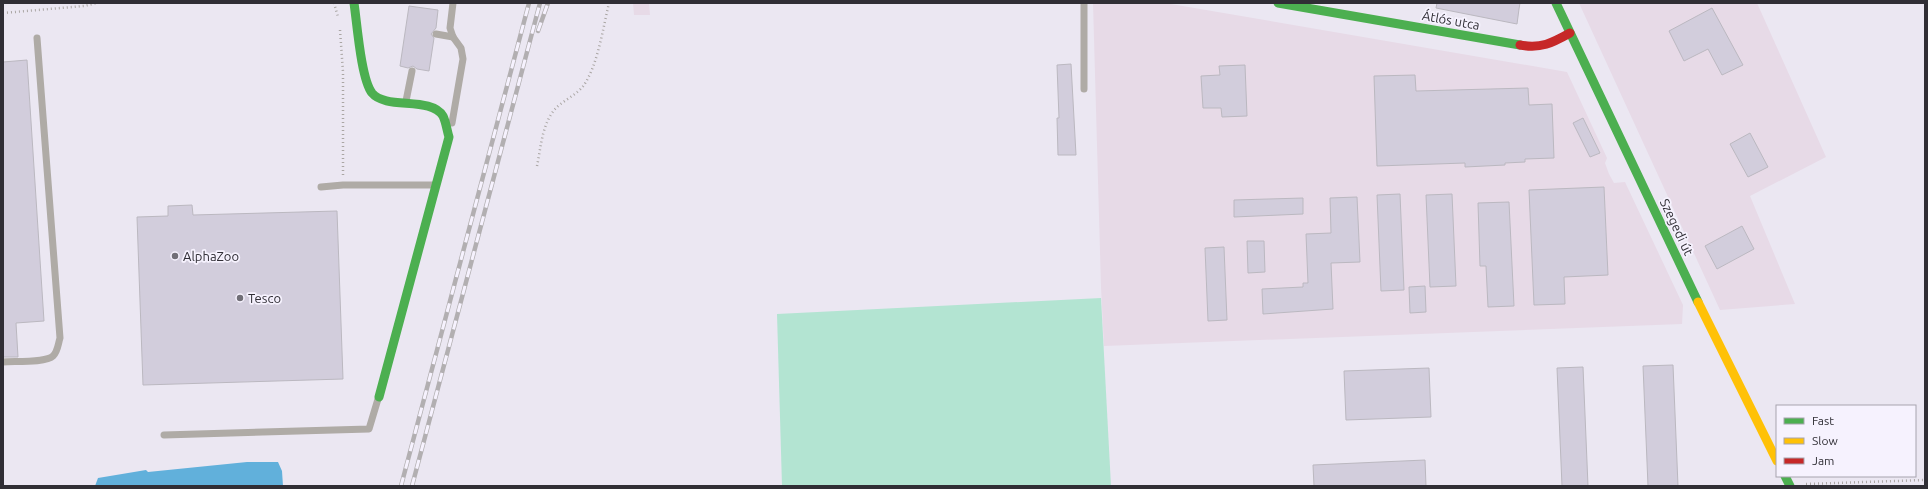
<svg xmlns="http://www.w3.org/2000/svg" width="1928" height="489" font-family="Ubuntu,sans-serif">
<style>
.industrial{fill:#e7dae7}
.green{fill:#b3e4d2}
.water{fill:#61b0db}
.building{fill:#d2cddc;stroke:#bbb8c0}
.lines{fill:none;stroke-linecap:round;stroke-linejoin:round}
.path{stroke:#aaa6a4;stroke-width:2.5;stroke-dasharray:1 3;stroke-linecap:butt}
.lane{stroke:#afaba6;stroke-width:7}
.fast{stroke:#4caf50;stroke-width:9}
.slow{stroke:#ffc107;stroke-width:9}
.jam{stroke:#c62828;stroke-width:9}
.rail-casing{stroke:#b2afb1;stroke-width:4.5}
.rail{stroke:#f6f2fe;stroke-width:3;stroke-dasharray:9;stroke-linecap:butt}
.poi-dot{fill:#716f77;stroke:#f6f2fe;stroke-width:1.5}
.labels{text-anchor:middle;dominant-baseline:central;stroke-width:3.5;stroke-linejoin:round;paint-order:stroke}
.street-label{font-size:13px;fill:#302e35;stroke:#f6f2fe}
.poi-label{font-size:13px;fill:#302e35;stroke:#f6f2fe;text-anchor:start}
</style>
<rect width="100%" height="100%" fill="#ebe7f2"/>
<g class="industrial">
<path d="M633 3H649L650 15H634Z"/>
<path d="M1093 3H1165L1567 72 1607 158 1605 163 1609 174 1614 183 1625 182 1683 305 1682 324 1104 346 1101 287Z"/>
<path d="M1579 3H1757L1826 157 1750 196 1795 304 1720 310Z"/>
</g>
<path class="green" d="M1101 298 1111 486H782L777 314Z"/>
<path class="water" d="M247 462H278L282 471 283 486H95L98 478 146 470 148 472Z"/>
<g class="building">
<path d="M1437 3H1520L1519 9 1517 24 1436 8Z"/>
<path d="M409 6 438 10 436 28 431 34 434 38 429 71 417 69 413 66 408 68 400 66Z"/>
<path d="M1712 8 1743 65 1722 75 1708 49 1684 61 1669 31Z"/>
<path d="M27 60 44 321 16 323 18 357H3V62Z"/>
<path d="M1071 64 1076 155H1058L1057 118H1059L1057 65Z"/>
<path d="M1245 65 1247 116 1222 117 1221 108H1203L1201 76 1220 75 1219 66Z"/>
<path d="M1415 75 1416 91 1528 88 1529 105 1552 104 1554 158 1525 159V162L1505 163V165L1465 167V163L1377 166 1374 76Z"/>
<path d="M1583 118 1600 153 1590 157 1573 123Z"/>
<path d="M1750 133 1768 167 1748 177 1730 144Z"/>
<path d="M1604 187 1608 275 1564 277 1565 304 1534 305 1529 190Z"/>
<path d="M1400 194 1404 290 1381 291 1377 195Z"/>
<path d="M1452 194 1456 286 1430 287 1426 195Z"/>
<path d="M1357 197 1360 262 1331 263 1333 309 1263 314 1262 289 1303 287V283H1308L1306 234 1331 233 1330 198Z"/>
<path d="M1303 198V214L1234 217V200Z"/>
<path d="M1509 202 1514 306 1488 307 1486 266H1480L1478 203Z"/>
<path d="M192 205 193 215 337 211 343 379 143 385 137 217 168 216V206Z"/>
<path d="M1742 226 1754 249 1717 269 1705 246Z"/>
<path d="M1247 241H1264L1265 272 1248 273Z"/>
<path d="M1224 247 1227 320 1208 321 1205 248Z"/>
<path d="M1425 286 1426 312 1410 313 1409 287Z"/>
<path d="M1673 365 1678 486H1648L1643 366Z"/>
<path d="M1583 367 1588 486H1562L1557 368Z"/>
<path d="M1429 368 1431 417 1346 420 1344 371Z"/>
<path d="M1425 460 1426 486H1314L1313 465Z"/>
</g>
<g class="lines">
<g class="path">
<path d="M334 3 338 17"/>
<path d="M3 13 84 6 97 3"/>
<path d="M340 30 343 72V175"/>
<path d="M537 166C541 147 542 123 556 108 564 100 578 94 584 85 598 64 603 28 609 3"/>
<path d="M1806 484 1925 480"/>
</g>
<g class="lane">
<path d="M1084 3V89"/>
<path d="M436 34 453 37"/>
<path d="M406 101 412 71"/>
<path d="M452 123 463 59 461 48 453 37 450 28 453 3"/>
<path d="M321 187 343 185H433"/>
<path d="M3 362C14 361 46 363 53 356 58 351 58 344 60 338L37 38"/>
<path d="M164 435 369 429 378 399"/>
</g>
<g class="fast">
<path d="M354 3C357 23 361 79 372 93 386 110 431 96 443 116 446 122 447 131 449 137L379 397"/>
<path d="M1278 3 1520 45"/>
<path d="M1556 3 1698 302"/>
<path d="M1785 476 1790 486"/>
</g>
<path class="slow" d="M1698 302 1777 461"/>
<path class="jam" d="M1520 45C1541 49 1552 43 1570 33"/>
<g class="rail-casing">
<g id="rail">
<path d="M538 31 548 3"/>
<path d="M401 486 529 3"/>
<path d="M412 486 540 3"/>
</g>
</g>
<use href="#rail" class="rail"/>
</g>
<g class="poi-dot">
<circle cx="175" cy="256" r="4"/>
<circle cx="240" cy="298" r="4"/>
</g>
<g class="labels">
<g class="street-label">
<text transform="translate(1451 20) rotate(10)">Átlós utca</text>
<text transform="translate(1677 227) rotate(65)">Szegedi út</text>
</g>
<g class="poi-label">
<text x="183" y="256">AlphaZoo</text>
<text x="248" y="298">Tesco</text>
</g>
</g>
<rect width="1928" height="489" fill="none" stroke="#302e35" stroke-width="8"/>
<rect x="1776" y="405" width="140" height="72" fill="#f6f2fe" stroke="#a7a4ae"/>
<rect x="1784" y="418" width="20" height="6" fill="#4caf50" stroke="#a7a4ae"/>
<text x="1812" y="425" font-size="12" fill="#302e35">Fast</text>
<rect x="1784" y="438" width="20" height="6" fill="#ffc107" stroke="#a7a4ae"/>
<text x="1812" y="445" font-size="12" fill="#302e35">Slow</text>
<rect x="1784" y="458" width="20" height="6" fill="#c62828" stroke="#a7a4ae"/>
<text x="1812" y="465" font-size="12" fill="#302e35">Jam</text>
</svg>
